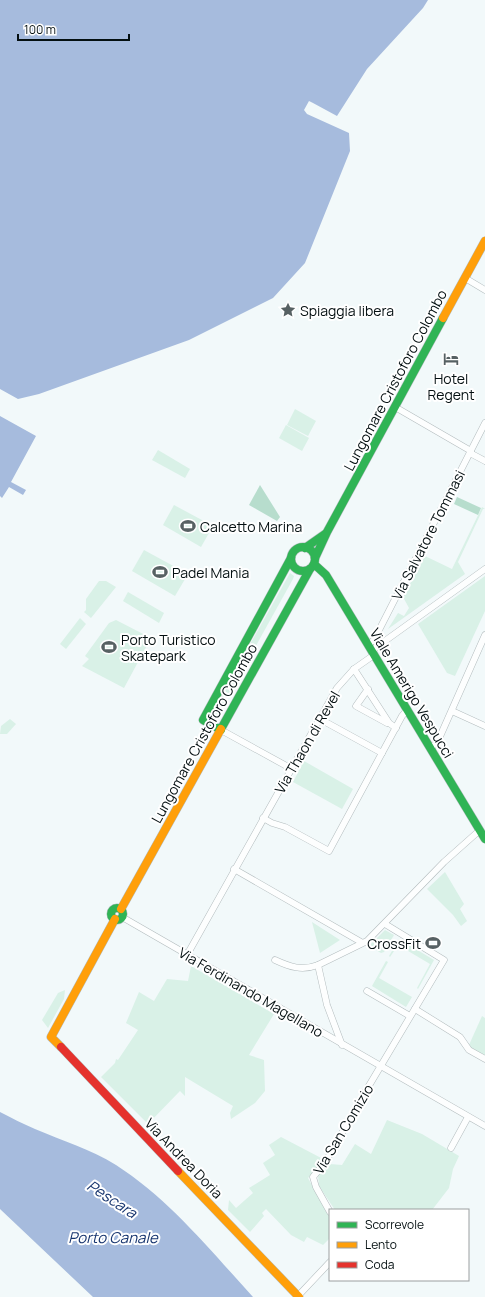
<svg xmlns="http://www.w3.org/2000/svg" width="485" height="1297" font-family="Manrope,sans-serif">
<style>
.green{fill:#d9f1e7}
.forest{fill:#b7ddcd}
.water{fill:#a6bbdd}
.lines{fill:none;stroke-linecap:round;stroke-linejoin:round}
.street-casing{stroke:#b3bcbe;stroke-width:7}
.fast-casing{stroke:#b3bcbe;stroke-width:9}
.slow-casing{stroke:#b3bcbe;stroke-width:9}
.jam-casing{stroke:#b3bcbe;stroke-width:9}
.street{stroke:#fdfefe;stroke-width:6}
.fast{stroke:#30b455;stroke-width:8}
.slow{stroke:#ff9f0a;stroke-width:8}
.jam{stroke:#e5322d;stroke-width:8}
.labels{text-anchor:middle;dominant-baseline:central;stroke-width:4;stroke-linejoin:round;paint-order:stroke}
.poi-label{font-size:14px;fill:#040f11;stroke:#fff;text-anchor:start}
.street-label{font-size:14px;fill:#040f11;stroke:#fff}
.water-label{font-size:15px;font-style:italic;fill:#17356f;stroke:#fff}
</style>
<rect width="100%" height="100%" fill="#f2f9fa"/>
<g class="green">
<path d="M295 409 316 421 308 436 287 425Z"/>
<path d="M286 425 309 438 302 451 279 438Z"/>
<path d="M158 450 190 469 185 478 152 460Z"/>
<path d="M174 505 213 526 201 547 163 525Z"/>
<path d="M482 507 485 509H483L458 562 465 574 388 629 398 613 404 616 409 608 403 597 425 556 452 569Z"/>
<path d="M144 550 188 574 175 596 132 571Z"/>
<path d="M290 573 294 576 293 579 217 716 214 715 212 712Z"/>
<path d="M485 576V611L455 676 447 673 418 624Z"/>
<path d="M99 581H106L116 587 91 618 84 612 86 610V599Z"/>
<path d="M128 592 164 613 159 623 123 601Z"/>
<path d="M80 618 86 624 66 649 60 644Z"/>
<path d="M116 620 151 638 124 688 82 666 89 659 85 656 109 623Z"/>
<path d="M10 719 16 724 7 734H0L1 726Z"/>
<path d="M304 761 353 789 342 809 293 782Z"/>
<path d="M445 872 464 904 460 909 467 921 461 926 453 915 427 889Z"/>
<path d="M312 922 340 940 320 953Z"/>
<path d="M385 930 394 935 384 952 381 953 369 946Z"/>
<path d="M399 939 434 960 418 989 417 988 430 964 398 945 390 957 389 956Z"/>
<path d="M386 961 388 962 379 978 412 997 406 1007 372 986Z"/>
<path d="M191 966 274 1014 249 1055 264 1060 265 1091 255 1103 231 1119 230 1113 233 1106 185 1077V1096L180 1091 148 1124 101 1077 115 1063 116 1059 118 1060 138 1030 126 1023 139 992 154 1001 167 979 188 981Z"/>
<path d="M65 990 64 999 48 1028 42 1020 58 993Z"/>
<path d="M482 1016 485 1018V1057L470 1048 469 1045Z"/>
<path d="M387 1120 422 1134 459 1156 453 1169 449 1188 432 1210H335L319 1186 318 1175 330 1164 342 1165 355 1144 371 1154Z"/>
<path d="M281 1137 325 1160 308 1178 330 1218V1238L323 1245 307 1237 304 1242 291 1235 266 1209 262 1213 264 1216 250 1232 228 1210 229 1200 236 1208 253 1193 249 1188 270 1175 263 1163 275 1155 269 1145Z"/>
</g>
<g class="forest">
<path d="M260 485 280 517 277 521 249 505Z"/>
<path d="M457 497 481 508 478 515 454 504Z"/>
</g>
<g class="water">
<path d="M0 0H428L423 8 367 69 337 116 313 103 309 101 304 110 307 114 349 133 350 151 305 263 273 298 189 340 39 394 18 399 0 389Z"/>
<path d="M0 416 36 436 11 482 26 490 23 495 9 487 2 498 0 496Z"/>
<path d="M0 1112C12 1118 23 1124 35 1129 63 1141 90 1149 116 1165 169 1199 211 1251 253 1297H93L0 1209Z"/>
</g>
<g class="lines">
<g class="street-casing">
<g id="street">
<path d="M465 278 485 290"/>
<path d="M395 407 471 451"/>
<path d="M470 453 485 461"/>
<path d="M368 645 374 640 485 423"/>
<path d="M371 651 485 569"/>
<path d="M354 669 389 723 396 728"/>
<path d="M368 689 356 706 387 723"/>
<path d="M452 711 485 726"/>
<path d="M320 719 382 753"/>
<path d="M221 730 292 769"/>
<path d="M431 748 438 741 485 635"/>
<path d="M263 818 272 823 285 827 329 851 402 716 407 710"/>
<path d="M234 869 361 942"/>
<path d="M122 917 485 1126"/>
<path d="M187 955 337 688 354 669 374 655"/>
<path d="M275 960C290 967 302 971 318 965"/>
<path d="M367 991 410 1016"/>
<path d="M415 1009 460 1037 469 1050 485 1059"/>
<path d="M342 1045 327 1005 318 965 367 941 444 862 480 830"/>
<path d="M451 1148 468 1117"/>
<path d="M330 1212 316 1187 313 1177 326 1161 367 1089 444 960 385 924"/>
<path d="M298 1296 330 1262"/>
</g>
</g>
<g class="fast-casing">
<g id="fast">
<circle cx="303" cy="559" r="12"/>
<path d="M305 548 325 534"/>
<path d="M315 558 327 532 443 318"/>
<path d="M314 564 326 575 485 839"/>
<path d="M221 729 310 569"/>
<path d="M221 730 203 720 291 558"/>
<circle cx="117" cy="914" r="6"/>
</g>
</g>
<g class="slow-casing">
<g id="slow">
<path d="M443 318 485 241"/>
<path d="M121 909 221 729"/>
<path d="M61 1047 51 1037 115 919"/>
<path d="M178 1171 299 1297"/>
</g>
</g>
<g class="jam-casing">
<path id="jam" d="M61 1047 178 1171"/>
</g>
<use href="#street" class="street"/>
<use href="#fast" class="fast"/>
<use href="#slow" class="slow"/>
<use href="#jam" class="jam"/>
</g>
<defs>
<g id="sight-bare" transform="scale(1.2)"><path d="M0-6L1.8-2.2L6-1.7L2.9 1.2L3.7 5.4L0 3.3L-3.7 5.4L-2.9 1.2L-6-1.7L-1.8-2.2Z" fill="#576163" stroke="#fff" stroke-width="2.5" paint-order="stroke"/></g>
<g id="hotel-bare" transform="scale(1.2)"><path d="M-6-4.5h1.5V1H6V5H4.5V3h-9V5H-6ZM-4 0a1.8 1.8 0 1 1 3.6 0ZM.5 0V-2.5h3Q6-2.5 6 0Z" fill="#576163" stroke="#fff" stroke-width="2.5" paint-order="stroke"/></g>
<g id="stadium-bare" transform="scale(1.2)"><path d="M0-5a6.5 5 0 1 0 0 10a6.5 5 0 1 0 0-10ZM-3.5-1.8h7v3.6h-7Z" fill="#576163" stroke="#fff" stroke-width="2.5" paint-order="stroke"/></g>
</defs>
<g fill-rule="evenodd">
<use href="#sight-bare" x="288" y="310"/>
<use href="#hotel-bare" x="451" y="359"/>
<use href="#stadium-bare" x="188" y="526"/>
<use href="#stadium-bare" x="160" y="572"/>
<use href="#stadium-bare" x="109" y="647"/>
<use href="#stadium-bare" x="433" y="943"/>
</g>
<g class="labels">
<g class="poi-label">
<text x="300" y="310">Spiaggia libera</text>
<text x="451" y="378" text-anchor="middle">Hotel<tspan x="451" dy="16">Regent</tspan></text>
<text x="200" y="526">Calcetto Marina</text>
<text x="172" y="572">Padel Mania</text>
<text x="121" y="639">Porto Turistico<tspan x="121" dy="16">Skatepark</tspan></text>
<text x="421" y="943" text-anchor="end">CrossFit</text>
</g>
<g class="street-label">
<text transform="translate(395 380) rotate(-62)">Lungomare Cristoforo Colombo</text>
<text transform="translate(428 535) rotate(-63)">Via Salvatore Tommasi</text>
<text transform="translate(412 693) rotate(59)">Viale Amerigo Vespucci</text>
<text transform="translate(204 733) rotate(-61)">Lungomare Cristoforo Colombo</text>
<text transform="translate(307 742) rotate(-60)">Via Thaon di Revel</text>
<text transform="translate(251 992) rotate(30)">Via Ferdinando Magellano</text>
<text transform="translate(343 1129) rotate(-59)">Via San Comizio</text>
<text transform="translate(184 1158) rotate(46)">Via Andrea Doria</text>
</g>
<g class="water-label">
<text transform="translate(112 1199) rotate(33)">Pescara</text>
<text x="113" y="1237">Porto Canale</text>
</g>
</g>
<rect x="329" y="1209" width="140" height="72" fill="#ffffff" stroke="#9b9fa0"/>
<rect x="337" y="1222" width="20" height="6" fill="#30b455" stroke="#9b9fa0"/>
<text x="365" y="1229" font-size="12" fill="#040f11">Scorrevole</text>
<rect x="337" y="1242" width="20" height="6" fill="#ff9f0a" stroke="#9b9fa0"/>
<text x="365" y="1249" font-size="12" fill="#040f11">Lento</text>
<rect x="337" y="1262" width="20" height="6" fill="#e5322d" stroke="#9b9fa0"/>
<text x="365" y="1269" font-size="12" fill="#040f11">Coda</text>
<path d="M18 34v6h111v-6" fill="none" stroke="#040f11" stroke-width="2"/>
<text x="24" y="34" font-size="12" fill="#040f11" stroke="#ffffff" stroke-width="3" paint-order="stroke">100 m</text>
</svg>
